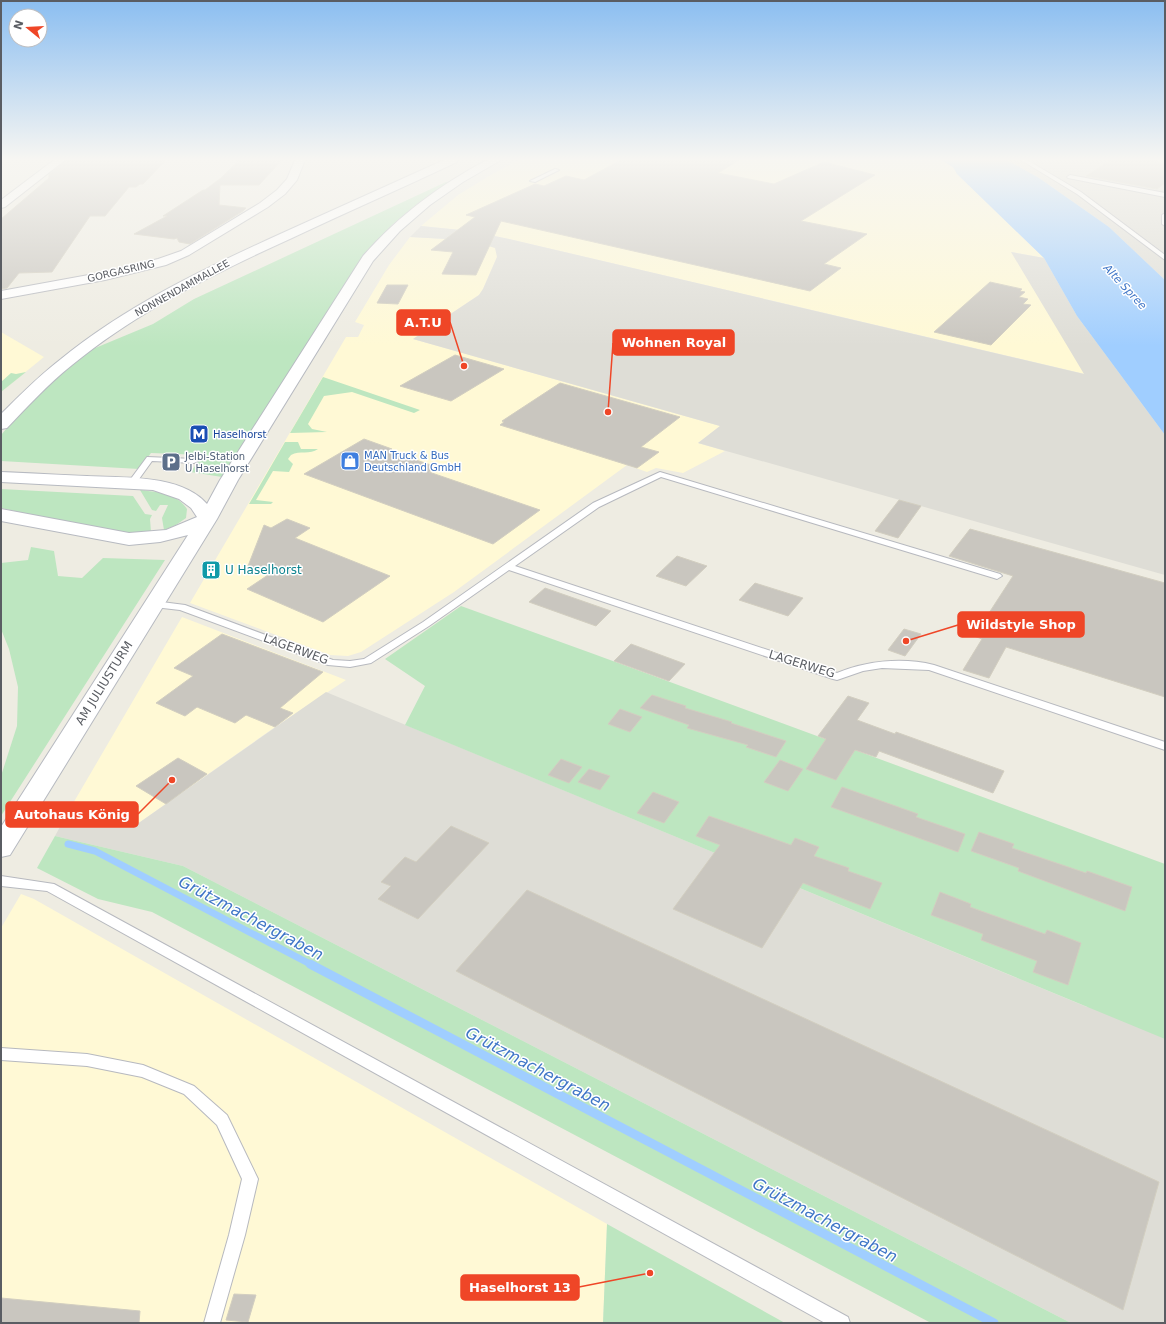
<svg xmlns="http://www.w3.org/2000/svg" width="1166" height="1324" font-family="'DejaVu Sans',sans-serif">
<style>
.commercial{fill:#fff9d5}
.industrial{fill:#deddd6}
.green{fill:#bde6c0}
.water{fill:#a0ceff}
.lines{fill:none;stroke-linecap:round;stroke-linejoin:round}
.stream-far1{stroke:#a0ceff;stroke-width:7}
.stream{stroke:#a0ceff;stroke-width:9}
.building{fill:#c9c6bf;stroke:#d2cec0}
.service-casing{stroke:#b7b9bf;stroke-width:2}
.minor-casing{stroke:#b7b9bf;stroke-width:2}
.secondary-casing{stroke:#b7bac1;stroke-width:2}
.service{fill:#fff;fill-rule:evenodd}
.minor{fill:#fff;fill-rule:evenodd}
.secondary{fill:#fff;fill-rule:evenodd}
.labels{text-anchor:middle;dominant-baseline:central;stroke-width:3;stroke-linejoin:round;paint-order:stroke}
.far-street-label{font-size:10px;fill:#5a5d63;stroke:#fff}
.far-transit-label{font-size:10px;fill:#164399;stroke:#fff;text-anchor:start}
.far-shop-label{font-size:10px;fill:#366cbe;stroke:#fff;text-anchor:start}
.far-service-label{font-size:10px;fill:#4e5e75;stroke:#fff;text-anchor:start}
.far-water-label{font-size:11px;font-style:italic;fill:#3f76c7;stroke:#fff}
.culture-label{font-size:12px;fill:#0d838f;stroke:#fff;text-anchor:start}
.street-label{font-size:12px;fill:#5a5d63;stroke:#fff}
.near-water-label{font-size:16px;font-style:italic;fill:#3f76c7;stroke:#fff}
.leader{fill:none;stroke:#ef4627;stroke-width:1.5}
.callout-dot{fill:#ef4627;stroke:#fff;stroke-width:1.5}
.callout{fill:#ef4627;stroke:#ef4627;stroke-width:1.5}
.callout-label{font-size:13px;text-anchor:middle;font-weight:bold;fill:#fff}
</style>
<rect width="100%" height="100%" fill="#eeece2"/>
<g class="commercial">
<path d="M519 160H941L953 167 957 174 1044 258 1012 252 1085 374 509 239 470 231 421 226 458 195 489 176Z"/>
<path d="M410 237 446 239 482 244 496 248 497 252V257L483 289 479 295 413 339 720 426 698 443 725 451 683 473 656 468 647 472 627 465 454 592 361 652 348 656 330 655 190 603 346 337H358L364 325 355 322 389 265Z"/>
<path d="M1 332 44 357 1 392Z"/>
<path d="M182 617 346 680 275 727 133 827 68 812Z"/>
<path d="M21 894 34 899 607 1224 603 1323H1V928Z"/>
</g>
<g class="industrial">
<path d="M1007 160H1165V280L1109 227 1039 178Z"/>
<path d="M421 226 470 231 509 239 1084 374 1011 252 1044 258 1077 316 1165 435V575L698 443 720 426 413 339 479 295 483 289 497 257 495 248 482 244 446 239 410 237Z"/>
<path d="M326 692 1087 1007 1165 956V1323H1071L183 866 55 836 68 812 133 827Z"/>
</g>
<g class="green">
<path d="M446 182 449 183 417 204 392 225 376 242 341 292 222 477 191 472 202 455 151 453 139 469 1 461V435L34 396 88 351 153 324 194 299Z"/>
<path d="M26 372 1 392V382L11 373 16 374Z"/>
<path d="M323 377 420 410 414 413 352 392 324 396 308 424 312 429 327 432 290 433Z"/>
<path d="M285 442H298L301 449H318C310 455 300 450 291 455L288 459 293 464 289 472 273 471 256 500 273 502 271 504H249Z"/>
<path d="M1 489 133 496 145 514 152 515 150 519 151 532C101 536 50 518 1 508Z"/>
<path d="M140 490C157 492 177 493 187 509L186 518 176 525 164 530 162 518 168 505H160L156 511 152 510Z"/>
<path d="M31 547 54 551 58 576 82 578 103 558 165 560 1 816V776L17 726 18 687 9 649 1 629V563L28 560Z"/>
<path d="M461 606 591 653 1165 864V1039L405 725 425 686 385 659Z"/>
<path d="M55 836 183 866 1071 1323H931L152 912 98 899 37 868Z"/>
<path d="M607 1224 785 1323H603Z"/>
</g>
<path class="water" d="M941 160H1007L1039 178 1109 227 1165 280V435L1077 316 1044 258 957 174 953 167Z"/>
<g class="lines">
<path class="stream-far1" d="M68 844 95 851 312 965"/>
<path class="stream" d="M310 964 994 1323"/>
</g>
<g class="building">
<path d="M66 160H166L143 184H140L136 187H129L105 216H90L52 272 19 273 7 288 1 289V219L49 178V174Z"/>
<path d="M239 160H282L259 185H220L219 205 246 208 243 211 190 244 179 242 177 238 174 239 134 234 167 216H163L203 190H205L221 178Z"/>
<path d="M621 160H739L718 173 774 184 824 162 875 175 801 221 867 234 824 264 841 268 810 291 501 221 476 275 442 274 453 252 431 250 475 217 466 215 535 184 544 186 566 176 584 180Z"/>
<path d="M1111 160H1149L1165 163V183L1157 189 1086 176Z"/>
<path d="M990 282 1022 289 1020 291 1025 292 1019 297 1028 299 1023 304 1031 305 991 345 934 332Z"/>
<path d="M387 285H408L398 304 377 303Z"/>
<path d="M455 355 504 369 451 401 400 386Z"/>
<path d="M560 383 680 417 641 447 659 452 637 468 500 425 504 422 502 421Z"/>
<path d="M364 439 392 449 389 451 437 467 429 472 540 510 493 544 304 474Z"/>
<path d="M899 500 921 506 898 538 875 531Z"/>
<path d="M287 519 310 528 295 538 390 576 323 622 247 589 268 575 248 566 264 525 271 528Z"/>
<path d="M970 529 1165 583V697L1006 647 989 678 963 670 982 639 974 636 1013 576 949 556Z"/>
<path d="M677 556 707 566 686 586 656 576Z"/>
<path d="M755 583 803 598 788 616 739 600Z"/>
<path d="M545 588 611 611 596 626 529 602Z"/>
<path d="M904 629 921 634 905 656 888 650Z"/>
<path d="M222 634 323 672 280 708 293 713 275 727 246 715 235 723 197 707 185 716 156 703 193 676 174 668Z"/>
<path d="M631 644 685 664 669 681 614 661Z"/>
<path d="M652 695 686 706 685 708 732 722 731 723 786 741 776 757 746 747 748 745 687 728 689 725 640 708Z"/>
<path d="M848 696 869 703 857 720 895 734 896 732 1004 771 993 793 879 751 876 757 855 750 836 780 806 769 826 739 818 736Z"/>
<path d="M620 709 642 717 630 732 608 724Z"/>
<path d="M178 758 207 774 166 804 136 786Z"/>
<path d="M561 759 582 767 569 783 548 775Z"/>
<path d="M780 760 803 769 788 791 764 782Z"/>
<path d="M589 769 610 776 600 790 578 782Z"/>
<path d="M842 787 918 814 916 817 965 834 958 852 831 807Z"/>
<path d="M653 792 679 802 664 823 637 813Z"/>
<path d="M709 816 791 845 795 838 819 847 814 856 849 868 848 871 882 883 870 909 803 883 762 948 673 909 720 845 696 836Z"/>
<path d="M451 826 489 843 418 919 378 899 391 886 381 882 405 857 416 862Z"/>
<path d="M979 832 1014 844 1012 848 1086 873 1087 871 1132 887 1125 911 1018 871 1019 868 971 851Z"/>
<path d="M527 890 1159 1182 1123 1310 456 971Z"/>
<path d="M940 892 971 904 970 907 1045 934 1047 930 1081 943 1068 985 1033 972 1037 961 981 940 983 934 931 915Z"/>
<path d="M234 1294 256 1295 248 1322 226 1320Z"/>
<path d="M1 1298 140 1311 139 1323H1Z"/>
</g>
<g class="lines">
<g class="service-casing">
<g id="service">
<path d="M1021 160H1027L1081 192 1165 255V260L1077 194Z"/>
<path d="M555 169 559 170 535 182 530 181Z"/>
<path d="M1070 175 1165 193V197L1068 178 1067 177Z"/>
<path d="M1165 213V226L1162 224V215Z"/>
<path d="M147 457 194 459 198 461 194 463 152 461 134 486H128L127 484Z"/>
<path d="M660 472 1000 574 1002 576 997 579 994 578 661 477 599 507 515 566 837 673C866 661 902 657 934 665L1165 742V750L929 670 882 668 863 671 837 680 833 679 509 570 429 626 371 663 350 667 328 665 180 610 154 607 149 604 154 601 185 605 333 660 350 661 364 659 423 622 593 503Z"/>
<path d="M1 876 54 884 848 1317 850 1323H825L47 891 1 886Z"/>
<path d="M1 1048 87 1054 143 1065 194 1086 227 1115 258 1179 245 1235 220 1323H204L229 1235 242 1179 217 1125 184 1094 142 1077 87 1066 1 1060Z"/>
</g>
</g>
<g class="minor-casing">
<g id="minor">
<path d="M54 160H65L5 207 1 208V200Z"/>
<path d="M295 160H305L297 180 285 194 268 207 189 255 166 265 105 280 1 299V291L105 272 158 259 181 251 260 203 277 190 287 179Z"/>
</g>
</g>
<g class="secondary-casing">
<g id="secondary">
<path d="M444 160H458L457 162C402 188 347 212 292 238 215 273 138 311 72 365 48 384 28 406 7 428L1 429V414C20 395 39 376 61 359 126 306 203 269 278 235 333 210 389 185 444 160Z"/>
<path d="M487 160H501L463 182 430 205 400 231 373 261 238 480 217 519 10 855 1 857V827L188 535 160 542 129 545 1 521V509L129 533 166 530 197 517 191 508 179 499 153 490 1 482V472C30 473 58 475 87 476 124 478 181 474 207 504L220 480 363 256C399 215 440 185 487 160Z"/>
</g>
</g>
<use href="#service" class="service"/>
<use href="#minor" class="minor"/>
<use href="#secondary" class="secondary"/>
</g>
<linearGradient id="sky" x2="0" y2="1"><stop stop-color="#8bbef1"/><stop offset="0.46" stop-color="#f7f6f2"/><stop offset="1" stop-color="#f7f6f2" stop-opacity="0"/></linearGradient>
<rect width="1166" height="346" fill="url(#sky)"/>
<defs>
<g id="metro-square" transform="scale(1)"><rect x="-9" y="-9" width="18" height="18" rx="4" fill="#1a4fb4" stroke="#fff"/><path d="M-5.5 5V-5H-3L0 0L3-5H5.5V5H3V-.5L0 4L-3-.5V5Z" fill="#fff"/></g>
<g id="shop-square" transform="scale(1)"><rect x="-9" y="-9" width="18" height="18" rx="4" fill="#3f7fe0" stroke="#fff"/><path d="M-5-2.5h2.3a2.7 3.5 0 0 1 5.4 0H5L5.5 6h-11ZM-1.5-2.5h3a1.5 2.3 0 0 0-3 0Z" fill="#fff"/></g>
<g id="parking-square" transform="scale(1)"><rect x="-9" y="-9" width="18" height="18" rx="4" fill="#5c6f8a" stroke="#fff"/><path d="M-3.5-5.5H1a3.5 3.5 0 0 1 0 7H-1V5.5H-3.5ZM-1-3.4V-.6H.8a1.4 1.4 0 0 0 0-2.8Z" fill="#fff"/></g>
<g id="building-square" transform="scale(1)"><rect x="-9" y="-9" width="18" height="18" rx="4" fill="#0f9aa8" stroke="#fff"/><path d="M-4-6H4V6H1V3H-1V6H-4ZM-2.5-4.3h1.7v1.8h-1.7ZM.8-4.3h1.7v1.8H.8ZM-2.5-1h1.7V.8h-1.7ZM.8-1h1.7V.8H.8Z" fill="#fff"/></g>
</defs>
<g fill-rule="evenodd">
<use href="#metro-square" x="199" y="434"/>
<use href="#shop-square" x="350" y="461"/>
<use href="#parking-square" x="171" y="462"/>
<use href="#building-square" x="211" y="570"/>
</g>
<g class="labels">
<g class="far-street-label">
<text transform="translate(121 271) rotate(-13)">GORGASRING</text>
<text transform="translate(182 288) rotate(-29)">NONNENDAMMALLEE</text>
</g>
<g class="far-transit-label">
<text x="213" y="434">Haselhorst</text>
</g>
<g class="far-shop-label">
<text x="364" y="455">MAN Truck &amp; Bus<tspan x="364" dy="12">Deutschland GmbH</tspan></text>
</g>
<g class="far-service-label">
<text x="185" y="456">Jelbi-Station<tspan x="185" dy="12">U Haselhorst</tspan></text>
</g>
<g class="far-water-label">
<text transform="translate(1125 287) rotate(47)">Alte Spree</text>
</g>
<g class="culture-label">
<text x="225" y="570">U Haselhorst</text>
</g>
<g class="street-label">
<text transform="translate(296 649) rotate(20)">LAGERWEG</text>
<text transform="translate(802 664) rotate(17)">LAGERWEG</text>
<text transform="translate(104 683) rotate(-58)">AM JULIUSTURM</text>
</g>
<g class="near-water-label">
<text transform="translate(251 918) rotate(28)">Grützmachergraben</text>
<text transform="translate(538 1069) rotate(28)">Grützmachergraben</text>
<text transform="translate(825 1220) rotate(28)">Grützmachergraben</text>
</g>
</g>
<path class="leader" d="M464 366L450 322M608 412L613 343M906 641L958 625M172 780L138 814M650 1273L579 1287"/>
<g class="callout-dot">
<circle cx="464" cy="366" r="4"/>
<circle cx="608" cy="412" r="4"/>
<circle cx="906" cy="641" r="4"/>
<circle cx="172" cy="780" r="4"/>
<circle cx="650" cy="1273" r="4"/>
</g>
<g class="callout">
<rect x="397" y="310" width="53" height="25" rx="4"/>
<rect x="613" y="330" width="121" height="25" rx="4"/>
<rect x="958" y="612" width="126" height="25" rx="4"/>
<rect x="6" y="802" width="132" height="25" rx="4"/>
<rect x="461" y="1275" width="118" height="25" rx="4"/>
</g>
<g class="callout-label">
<text x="423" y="327">A.T.U</text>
<text x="674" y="347">Wohnen Royal</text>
<text x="1021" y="629">Wildstyle Shop</text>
<text x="72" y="819">Autohaus König</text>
<text x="520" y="1292">Haselhorst 13</text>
</g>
<rect width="1166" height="1324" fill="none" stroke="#5a5d63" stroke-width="4"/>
<g transform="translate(28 28) rotate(288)"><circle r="19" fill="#ffffff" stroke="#bdbec1"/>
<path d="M0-3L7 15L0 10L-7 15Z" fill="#ef4627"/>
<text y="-6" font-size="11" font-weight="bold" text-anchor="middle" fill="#5a5d63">N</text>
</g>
</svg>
